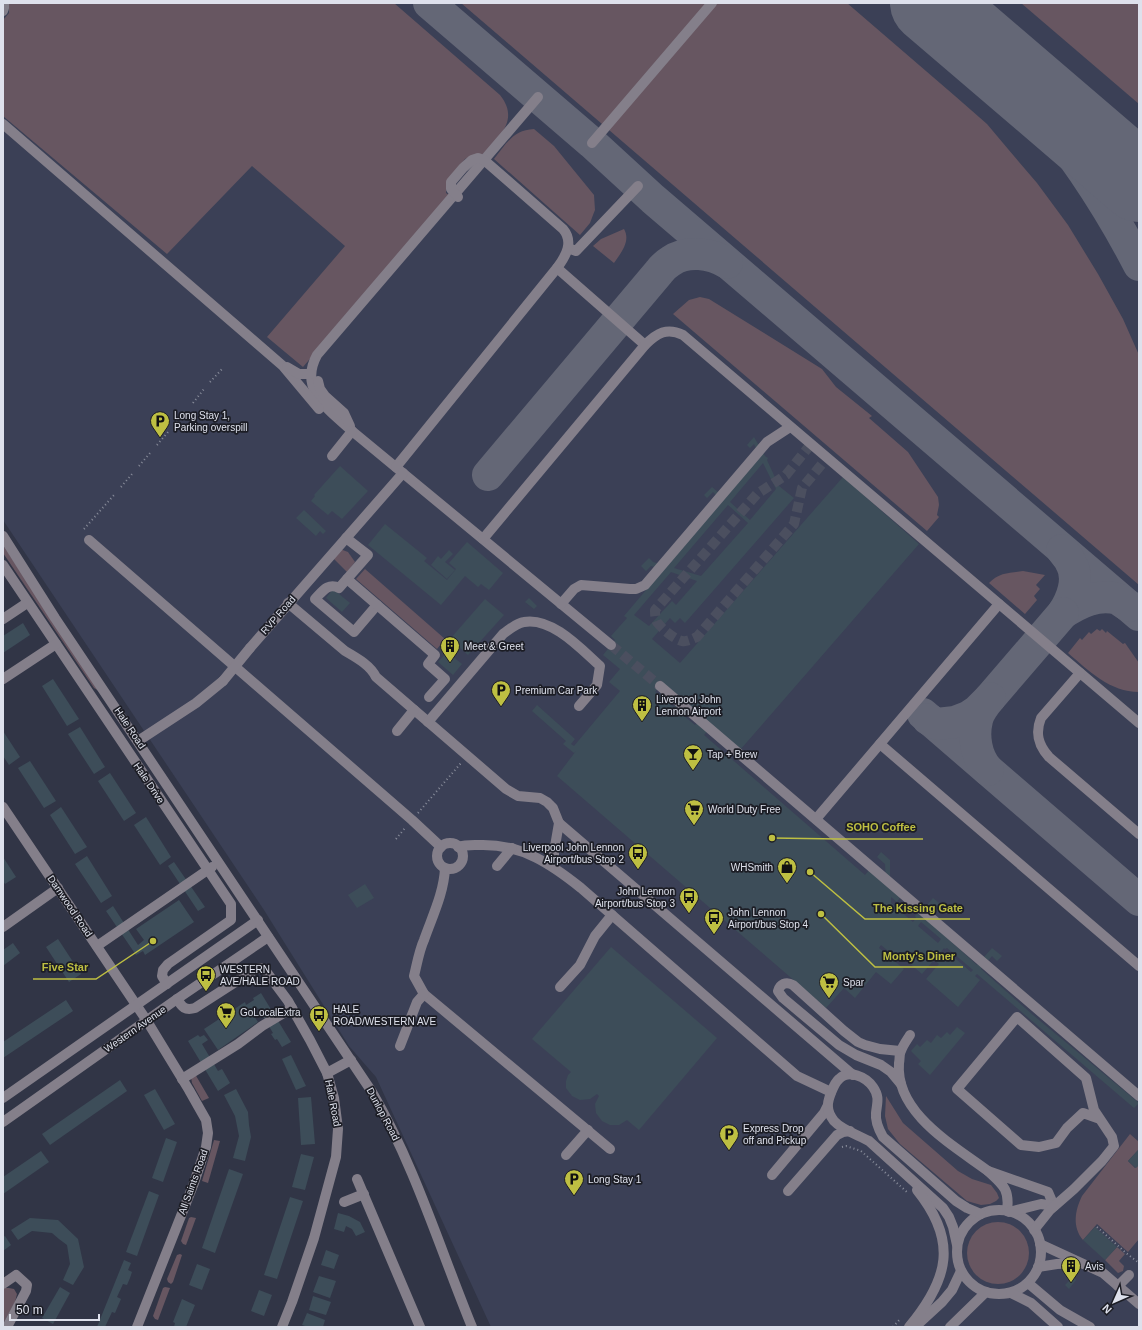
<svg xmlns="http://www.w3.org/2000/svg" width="1142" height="1330" font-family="Helvetica,sans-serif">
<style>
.built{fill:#3b4056}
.green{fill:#675661}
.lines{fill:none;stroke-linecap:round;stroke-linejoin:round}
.taxiway{stroke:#646776;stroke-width:32}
.runway{stroke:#646776;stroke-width:80}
.building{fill:#3d4d59;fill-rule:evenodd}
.minor-tunnel{stroke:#4b4f5f;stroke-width:10;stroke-dasharray:10 5;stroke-linecap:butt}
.path{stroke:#898d9b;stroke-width:2;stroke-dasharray:1 3;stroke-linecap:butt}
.minor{stroke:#847f8a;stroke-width:10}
.minor-bridge{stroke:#847f8a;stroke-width:10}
.labels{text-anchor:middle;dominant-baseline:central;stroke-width:3.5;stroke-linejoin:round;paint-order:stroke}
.poi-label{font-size:10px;fill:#dee1ec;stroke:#1c1d25;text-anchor:start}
.street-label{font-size:10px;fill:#dee1ec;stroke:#1c1d25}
.leader{fill:none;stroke:#bebf42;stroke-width:1.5}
.callout-dot{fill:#bebf42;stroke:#1c1d25;stroke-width:1.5}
.callout-label{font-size:11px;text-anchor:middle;font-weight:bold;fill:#bebf42;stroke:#1c1d25;stroke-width:3.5;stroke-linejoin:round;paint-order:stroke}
</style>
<rect width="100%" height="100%" fill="#313546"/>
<path class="built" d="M3 3H1139V1327H491L376 1077 349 1046 264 910 3 520Z"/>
<g class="green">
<path d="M9 3H394L500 95C520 120 499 137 482 155L471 156 465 159 446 184V193L449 195 303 367 267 337 345 246 252 166 167 254 3 116V20L9 13Z"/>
<path d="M461 3H847L955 96 987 124 1008 149 1037 183 1068 225 1098 274 1123 319 1139 355V585Z"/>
<path d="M1021 3H1139V104Z"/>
<path d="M534 129 554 146 594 195 595 210 593 215 590 223 580 235 494 159C506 144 513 130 534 129Z"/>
<path d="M624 229C631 241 621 253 614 263L593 246 601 239Z"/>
<path d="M700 297 709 299 822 369 836 387 872 416 869 418 908 452 938 497 939 505 937 515 939 517 927 531 673 314 689 300Z"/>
<path d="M3 545 99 691 94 688 3 553Z"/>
<path d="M340 549 348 552 355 562 347 572 332 557Z"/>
<path d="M365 569 445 639 437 649 356 579Z"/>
<path d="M1023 571 1045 575 1036 585 1040 589 1034 596 1037 600 1025 614 989 583C999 572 1010 573 1023 571Z"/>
<path d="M1097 629 1100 631 1102 629 1106 633 1107 631 1123 644 1125 643 1139 663V692C1110 692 1089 671 1068 653L1080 638 1082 640 1089 632 1091 634Z"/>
<path d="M195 1074 209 1098 202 1101 192 1083 191 1077Z"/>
<path d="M886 1096 903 1123 958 1171 972 1179 991 1185 997 1193 999 1198 996 1201 990 1204 981 1205 967 1201 900 1144 888 1129 885 1116Z"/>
<path d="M1130 1134 1139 1142V1149L1128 1161 1135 1168 1139 1165V1239L1128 1252 1097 1224 1083 1240C1072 1227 1075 1210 1082 1196Z"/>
<path d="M214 1140 220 1141 208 1183 202 1181Z"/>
<path d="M191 1217 196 1218 186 1245 183 1244 181 1241 189 1218Z"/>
<circle cx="998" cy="1253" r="31"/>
<path d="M1117 1247 1125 1254 1119 1261 1124 1266 1123 1271 1118 1273 1105 1260Z"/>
<path d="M180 1254 182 1255 173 1282 171 1284 168 1282 167 1279 177 1255Z"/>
<path d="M165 1287 170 1288 158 1320 155 1319 153 1316 163 1288Z"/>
<path d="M5 1288H9L14 1289 17 1294 15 1302 3 1324V1290Z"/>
</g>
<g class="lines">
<g class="taxiway">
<path d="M429 3 592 143 653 199 1139 615"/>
<path d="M930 3C955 26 982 48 1006 73 1058 131 1103 195 1139 265"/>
<path d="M488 475 659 272C662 268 666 264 671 261 687 250 711 253 727 263"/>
<path d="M1062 550C1065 554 1069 558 1071 563 1080 579 1072 599 1063 613 1079 603 1098 593 1118 599 1121 601 1125 604 1129 606"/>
<path d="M990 698 1063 613"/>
<path d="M923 714 1139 900"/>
<path d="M928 719 937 724 955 722 968 717 977 711 990 698C985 704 979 711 977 720 973 736 976 757 988 770"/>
</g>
<path class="runway" d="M930 3 1139 182"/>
</g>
<g class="building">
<path d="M754 437 765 456 768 458 767 460 779 486 794 498 685 623 680 618 675 623 670 618 652 639 680 663 843 477 919 544 740 750 712 726 704 735 865 875 870 869 886 883 885 864 877 857 881 852 890 860V887L901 896 897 902 891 897V903L913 922 916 918 915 916 918 912 920 914 933 898 944 907 939 913 934 908 925 918 977 965 992 948 1002 956 997 961 992 956 981 969 1033 1015 1139 1103 1134 1108 977 974 975 976 980 980 958 1007 926 979 939 964 934 960 922 974 896 952 893 955 881 945 879 948 904 969 891 984 876 972 855 998 844 988 826 1008 557 776 576 751 574 753 563 744 566 741 532 711 537 705 575 739 571 744 574 746 620 691 609 682 620 669 603 655 615 640 611 636 627 618 624 616 663 570 651 566 646 571 641 566 649 558 653 562 667 566 722 501 713 492 707 498 704 495 712 487 725 498 760 456 754 444 750 448 747 445ZM763 463 776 489 750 520 730 502ZM728 505 748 523 701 576 674 568ZM671 572 697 581 676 605 672 601 649 626 634 615ZM662 684 666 687 660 695 655 692ZM669 690 680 699 674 707 662 698ZM684 703 702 718 695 725 678 711ZM921 922 941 939 938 943 918 926ZM944 948 945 949 947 948 973 970 971 972 949 953 945 957 940 953Z"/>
<path d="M340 466 368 491 342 519 332 511 328 515 311 501 315 496 314 495Z"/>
<path d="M304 510 326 531 323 534 320 531 316 536 296 518Z"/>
<path d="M385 524 427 558 424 561 447 580 456 569 449 563 467 542 503 573 489 590 481 584 478 587 465 576 441 605 368 545Z"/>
<path d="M449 550 453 554 445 562 455 570 447 579 431 565 438 556 441 559Z"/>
<path d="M333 589 350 603 342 612 326 598Z"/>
<path d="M529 598 537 606 534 609 525 602Z"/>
<path d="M485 599 504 615 468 655 450 639Z"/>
<path d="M23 623 30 635 3 653V636Z"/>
<path d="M447 652 462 664 453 675 438 662Z"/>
<path d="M53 679 79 719 67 726 42 686Z"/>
<path d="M80 727 105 767 94 774 68 734Z"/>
<path d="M3 731 20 757 9 765 3 756Z"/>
<path d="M30 761 56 801 44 808 18 768Z"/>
<path d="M110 773 136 813 124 821 98 781Z"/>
<path d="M61 807 87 847 75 854 50 815Z"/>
<path d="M146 817 171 857 160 865 134 825Z"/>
<path d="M87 856 112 896 101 903 75 864Z"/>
<path d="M3 857 16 877 5 884 3 881Z"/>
<path d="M174 862 205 907 198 911 168 866Z"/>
<path d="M365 884 374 898 357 908 348 895Z"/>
<path d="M179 900 194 922 145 955 143 951 136 955 106 911 113 906 138 945 144 940 136 929Z"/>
<path d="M58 939 81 974 69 982 46 947Z"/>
<path d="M13 943 20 953 3 966V950Z"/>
<path d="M611 947 717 1038 639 1130 627 1120 619 1125H610L602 1121 596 1113 595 1104 599 1096 597 1094 590 1099 580 1100 572 1096 566 1088V1081L568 1075 571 1072 532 1039Z"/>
<path d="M261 993 291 1042 282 1047 277 1039 275 1040 271 1034 273 1033 258 1008 251 1012 258 1022 218 1050 204 1029 245 1002 246 1005 254 1000 253 998Z"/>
<path d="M66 1000 73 1011 3 1058V1042Z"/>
<path d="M957 1027 965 1033 930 1075 918 1064 921 1061 911 1051 917 1044 920 1047 927 1040 931 1043 937 1035 941 1038 947 1032 950 1035Z"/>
<path d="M198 1035 200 1037 204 1035 208 1040 202 1044 218 1071 222 1069 230 1083 218 1091 188 1041Z"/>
<path d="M291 1055 306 1086 296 1090 282 1059Z"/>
<path d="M120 1080 127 1091 50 1145 42 1134Z"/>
<path d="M155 1089 175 1124 164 1130 144 1095Z"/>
<path d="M236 1089 248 1112 249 1125 251 1137 245 1161 233 1158 239 1136 235 1116 224 1095Z"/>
<path d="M311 1097 315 1144 301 1145 298 1098Z"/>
<path d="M166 1138 177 1142 163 1182 152 1178Z"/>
<path d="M1139 1149V1165L1136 1168 1128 1161Z"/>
<path d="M41 1151 49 1162 3 1194V1177Z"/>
<path d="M301 1154 314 1157 305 1190 292 1187Z"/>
<path d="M229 1169 243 1174 215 1253 202 1248Z"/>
<path d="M149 1191 159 1195 137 1256 126 1252Z"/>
<path d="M290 1197 303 1201 277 1279 264 1275Z"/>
<path d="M338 1213 349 1216 360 1222 365 1232 356 1236 352 1229 346 1226 344 1232 334 1229Z"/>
<path d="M30 1218 58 1220 78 1239 84 1267 73 1285 63 1280 70 1264 67 1245 59 1239 52 1233 32 1231 18 1240 11 1230Z"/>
<path d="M1095 1227 1117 1247 1105 1260 1083 1240Z"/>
<path d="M5 1236 11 1245 3 1251V1237Z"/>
<path d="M326 1250 339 1255 334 1269 321 1265Z"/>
<path d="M124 1260 131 1263 128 1270 132 1272 130 1278 127 1285 123 1284 117 1297 121 1299 115 1313 112 1312 105 1327H97Z"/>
<path d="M197 1264 210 1269 202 1290 189 1285Z"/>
<path d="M319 1276 336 1281 330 1298 313 1292Z"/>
<path d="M1073 1277 1076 1280 1069 1289 1065 1285Z"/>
<path d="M60 1287 70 1293 53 1324 42 1318Z"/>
<path d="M259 1290 272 1295 264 1316 251 1311Z"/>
<path d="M313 1296 331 1302 326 1315 309 1310Z"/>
<path d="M182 1299 195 1305 186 1327H174L175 1323 173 1322Z"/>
<path d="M307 1313 325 1320 323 1327H308L302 1325Z"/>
</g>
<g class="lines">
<g class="minor-tunnel">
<path d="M811 444 786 475 757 494 655 610C655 614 655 618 657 622 661 628 675 640 682 641 687 642 692 639 697 637L794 524 802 488 827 458"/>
<path d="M611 645 660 686"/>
</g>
<g class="path">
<path d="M210 382 223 368"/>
<path d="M193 403 204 389"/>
<path d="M174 425 186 410"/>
<path d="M157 445 168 432"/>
<path d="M139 466 150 453"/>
<path d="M121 487 132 474"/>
<path d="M84 529 114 495"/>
<path d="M418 813 461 763"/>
<path d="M396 839 405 828"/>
<path d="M842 1147 846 1146 861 1151 907 1192"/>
<path d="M1097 1227 1126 1253 1139 1263"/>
<path d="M893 1327 900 1319"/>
</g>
<g class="minor">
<path d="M3 11 4 8V3"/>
<path d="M538 97 317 355C298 390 329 410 352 431L611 645"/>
<path d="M3 124 283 366 319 409"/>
<path d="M592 143 712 3"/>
<path d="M568 248 576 251 638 186"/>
<path d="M557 268 645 345"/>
<path d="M287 367 299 374H311"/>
<path d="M318 381 320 389 325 396 344 413 350 426"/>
<path d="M332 456 352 431"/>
<path d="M396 467 557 268C566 256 574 242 563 229L484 160 478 158 472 160 463 168 451 182V189L458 197"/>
<path d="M3 536 55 618 372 1092C415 1166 440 1249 472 1327"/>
<path d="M346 538 368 555 339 588C328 582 322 592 315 599L354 632 377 605"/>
<path d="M483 539 645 345C657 333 667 327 683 335L1139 723"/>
<path d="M89 540 412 820 441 847"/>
<path d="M3 565 231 904V920L168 964 163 970 162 976 167 984"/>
<path d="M347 579 435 655 428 664 445 679 429 697"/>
<path d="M288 603 345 651C357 658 370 665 376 677L506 789 518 796 540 798 547 802 553 808 559 823 554 852V867"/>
<path d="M561 604 574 589 581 585 630 589H636L645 585 767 442 790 427"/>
<path d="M3 619 27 603"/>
<path d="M250 648 403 473"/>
<path d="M1080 673 1041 718C1035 733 1038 745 1049 757L1139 834"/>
<path d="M3 679 56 644"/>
<path d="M660 686 1139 1096"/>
<path d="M428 722 503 634C509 630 516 623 524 622 552 617 581 649 600 666L597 685 579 706"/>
<path d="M397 731 414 710"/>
<path d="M138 741 196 703 223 681"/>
<path d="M880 744 1139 966"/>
<path d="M3 807 147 1021 189 1090 206 1120 208 1133 206 1147 194 1183 137 1327"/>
<path d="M816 819 999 604"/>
<path d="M559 823 853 1075"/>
<circle cx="450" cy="856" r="13"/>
<path d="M458 847C467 844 474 845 483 845 523 845 551 864 581 888L797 1076 831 1092"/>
<path d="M497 866 512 848"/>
<path d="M445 868C444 893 432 917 424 940 419 951 417 964 414 976L424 994 610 1149"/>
<path d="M3 927 58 888"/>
<path d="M97 946 212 867"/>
<path d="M560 987 580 965 595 936 612 915"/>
<path d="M177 999C182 1007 185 1011 195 1008L254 970 260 968 265 970 288 1001 310 1040 327 1073 334 1098 338 1129 336 1157 314 1238 292 1302 282 1327"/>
<path d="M910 1035C907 1040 903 1045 901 1051 899 1054 900 1059 899 1063 895 1113 953 1145 988 1171"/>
<path d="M400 1046 417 1002 424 994"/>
<path d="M900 1051 880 1049 865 1045 858 1042 844 1031 793 985C786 981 780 984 778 991L783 998 839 1045 856 1055 881 1065 891 1072 901 1084"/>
<path d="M327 1073 351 1060"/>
<path d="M182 1079 238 1044 262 1026 292 1008"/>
<path d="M3 1098 258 920"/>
<path d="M3 1122 177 999 268 937"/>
<path d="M566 1155 588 1130"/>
<path d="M772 1175 824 1113 827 1107"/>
<path d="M357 1179 420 1327"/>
<path d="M788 1191 837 1135 843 1132 850 1131"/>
<path d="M344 1202 364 1194"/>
<circle cx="999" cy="1252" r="42"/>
<path d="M1007 1211C1010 1189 1003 1185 988 1171L1048 1192 1054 1206"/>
<path d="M1009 1212 1041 1204 1054 1206"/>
<path d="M1034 1230 1050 1210 1074 1189 1102 1161 1114 1146 1112 1137 1094 1110 1086 1078 1017 1017 957 1089 1021 1145 1039 1147 1056 1143 1067 1128 1083 1113 1100 1119"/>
<path d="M1040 1244 1103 1273 1139 1304"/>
<path d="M957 1245 953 1227 949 1217 943 1208 869 1141C858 1135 842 1130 834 1121 831 1117 828 1112 828 1107 827 1101 834 1083 839 1079 849 1069 866 1077 873 1087 880 1097 877 1103 876 1113 875 1122 879 1130 883 1137L956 1201 967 1208 981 1214"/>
<path d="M1038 1267 1057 1264 1077 1263"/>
<path d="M1028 1283 1060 1310 1090 1327"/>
<path d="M3 1284 16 1275 27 1285 26 1291 7 1327"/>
<path d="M1118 1286 1129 1275"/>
<path d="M1011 1293 1031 1303 1058 1327"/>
<path d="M917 1325 942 1302 952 1290 961 1271"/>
<path d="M909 1327C949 1279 958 1241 917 1190"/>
<path d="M950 1327 986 1292"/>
</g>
<path class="minor-bridge" d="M223 681 250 648"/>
</g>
<defs>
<g id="parking-pin" transform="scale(1)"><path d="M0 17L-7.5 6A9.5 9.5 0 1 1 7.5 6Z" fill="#bebf42" stroke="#1c1d25"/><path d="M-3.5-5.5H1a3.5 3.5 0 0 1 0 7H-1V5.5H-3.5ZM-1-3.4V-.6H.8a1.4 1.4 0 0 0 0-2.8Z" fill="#111"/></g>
<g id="building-pin" transform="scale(1)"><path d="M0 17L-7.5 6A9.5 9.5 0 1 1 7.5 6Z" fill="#bebf42" stroke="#1c1d25"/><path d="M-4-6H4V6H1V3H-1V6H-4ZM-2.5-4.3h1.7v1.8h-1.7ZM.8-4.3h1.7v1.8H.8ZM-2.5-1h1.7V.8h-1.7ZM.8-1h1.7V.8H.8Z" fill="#111"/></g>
<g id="bar-pin" transform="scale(1)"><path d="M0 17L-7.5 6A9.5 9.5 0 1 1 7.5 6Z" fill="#bebf42" stroke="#1c1d25"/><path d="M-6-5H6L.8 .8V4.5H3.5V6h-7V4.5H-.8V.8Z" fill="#111"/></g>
<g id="supermarket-pin" transform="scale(1)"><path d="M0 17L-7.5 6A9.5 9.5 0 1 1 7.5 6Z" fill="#bebf42" stroke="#1c1d25"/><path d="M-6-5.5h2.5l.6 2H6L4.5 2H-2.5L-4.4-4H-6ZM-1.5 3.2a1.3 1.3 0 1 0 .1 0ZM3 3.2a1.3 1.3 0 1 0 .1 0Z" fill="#111"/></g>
<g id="bus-pin" transform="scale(1)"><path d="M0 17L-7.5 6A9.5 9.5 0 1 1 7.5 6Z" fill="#bebf42" stroke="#1c1d25"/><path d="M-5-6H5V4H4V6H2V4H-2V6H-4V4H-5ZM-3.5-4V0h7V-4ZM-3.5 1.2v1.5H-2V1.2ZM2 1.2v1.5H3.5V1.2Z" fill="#111"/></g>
<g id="shop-pin" transform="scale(1)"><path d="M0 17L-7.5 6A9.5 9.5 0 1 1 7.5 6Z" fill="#bebf42" stroke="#1c1d25"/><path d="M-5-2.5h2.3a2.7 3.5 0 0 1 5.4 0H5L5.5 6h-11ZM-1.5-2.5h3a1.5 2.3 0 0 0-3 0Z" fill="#111"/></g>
</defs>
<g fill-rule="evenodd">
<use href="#parking-pin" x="160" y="421"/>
<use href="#building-pin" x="450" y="646"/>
<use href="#parking-pin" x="501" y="690"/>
<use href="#building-pin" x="642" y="705"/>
<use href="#bar-pin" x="693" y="754"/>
<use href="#supermarket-pin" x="694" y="809"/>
<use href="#bus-pin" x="638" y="853"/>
<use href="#shop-pin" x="787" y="867"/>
<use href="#bus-pin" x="689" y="897"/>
<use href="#bus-pin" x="714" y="918"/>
<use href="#bus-pin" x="206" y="975"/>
<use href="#supermarket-pin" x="829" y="982"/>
<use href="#supermarket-pin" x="226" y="1012"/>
<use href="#bus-pin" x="319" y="1015"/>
<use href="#parking-pin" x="729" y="1134"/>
<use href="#parking-pin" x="574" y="1179"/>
<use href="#building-pin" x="1071" y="1266"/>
</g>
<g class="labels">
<g class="poi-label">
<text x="174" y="415">Long Stay 1,<tspan x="174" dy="12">Parking overspill</tspan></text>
<text x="464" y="646">Meet &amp; Greet</text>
<text x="515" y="690">Premium Car Park</text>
<text x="656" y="699">Liverpool John<tspan x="656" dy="12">Lennon Airport</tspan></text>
<text x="707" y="754">Tap + Brew</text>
<text x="708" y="809">World Duty Free</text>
<text x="624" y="847" text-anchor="end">Liverpool John Lennon<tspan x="624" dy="12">Airport/bus Stop 2</tspan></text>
<text x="773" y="867" text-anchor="end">WHSmith</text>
<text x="675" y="891" text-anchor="end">John Lennon<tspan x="675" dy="12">Airport/bus Stop 3</tspan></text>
<text x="728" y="912">John Lennon<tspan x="728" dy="12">Airport/bus Stop 4</tspan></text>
<text x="220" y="969">WESTERN<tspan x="220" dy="12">AVE/HALE ROAD</tspan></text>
<text x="843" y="982">Spar</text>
<text x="333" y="1009">HALE<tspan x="333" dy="12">ROAD/WESTERN AVE</tspan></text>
<text x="240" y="1012">GoLocalExtra</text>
<text x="743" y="1128">Express Drop<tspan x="743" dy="12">off and Pickup</tspan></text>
<text x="588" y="1179">Long Stay 1</text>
<text x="1085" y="1266">Avis</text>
</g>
<g class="street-label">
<text transform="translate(278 615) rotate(-49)">RVP Road</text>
<text transform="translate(130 728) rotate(56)">Hale Road</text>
<text transform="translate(149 783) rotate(56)">Hale Drive</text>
<text transform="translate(70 906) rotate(56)">Damwood Road</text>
<text transform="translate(135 1029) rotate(-35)">Western Avenue</text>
<text transform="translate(333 1103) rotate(79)">Hale Road</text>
<text transform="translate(383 1114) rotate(62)">Dunlop Road</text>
<text transform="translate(193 1182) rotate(-70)">All Saints Road</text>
</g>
</g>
<path class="leader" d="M772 838L838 839H923M810 872L865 919H970M821 914L875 967H963M153 941L96 979H33"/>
<g class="callout-dot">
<circle cx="772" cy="838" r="4"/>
<circle cx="810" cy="872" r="4"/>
<circle cx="821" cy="914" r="4"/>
<circle cx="153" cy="941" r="4"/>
</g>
<g class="callout-label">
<text x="881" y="831">SOHO Coffee</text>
<text x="918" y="912">The Kissing Gate</text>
<text x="919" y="960">Monty's Diner</text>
<text x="65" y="971">Five Star</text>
</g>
<rect width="1142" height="1330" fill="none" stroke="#dee1ec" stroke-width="8"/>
<g transform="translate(1114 1302) rotate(225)" stroke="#1c1d25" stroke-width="3" paint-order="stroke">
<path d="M0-3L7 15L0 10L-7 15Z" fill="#dee1ec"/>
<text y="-6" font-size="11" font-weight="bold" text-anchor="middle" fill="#dee1ec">N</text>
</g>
<path d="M10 1314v6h89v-6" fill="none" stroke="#dee1ec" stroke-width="2"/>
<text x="16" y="1314" font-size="12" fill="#dee1ec" stroke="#1c1d25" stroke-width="3" paint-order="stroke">50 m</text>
</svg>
